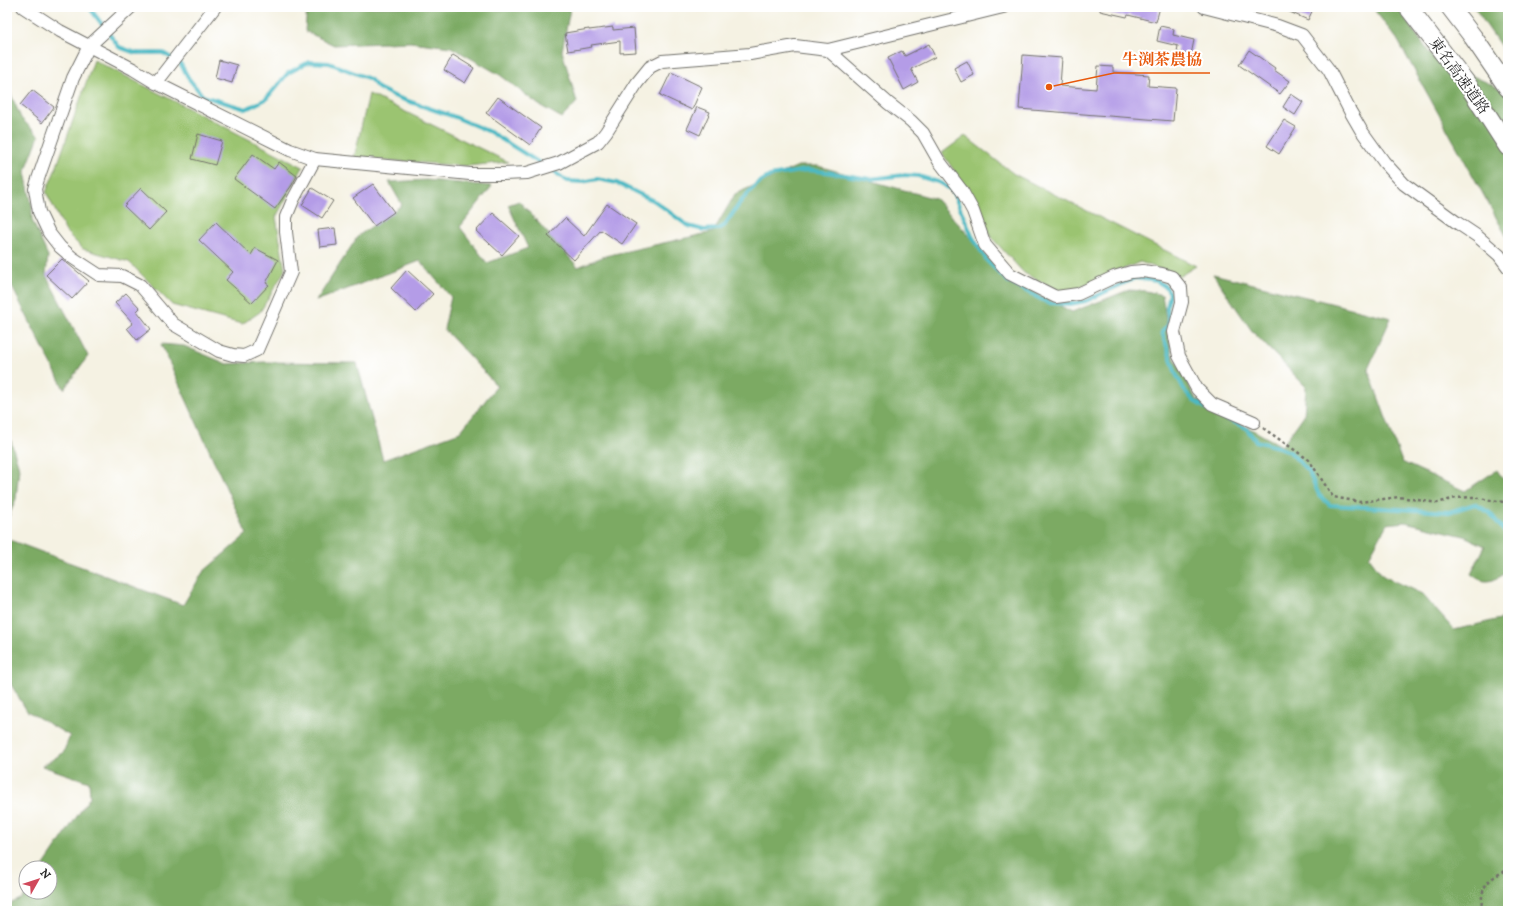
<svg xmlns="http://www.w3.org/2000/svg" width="1515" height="918" font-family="'IM FELL DW Pica','Noto Serif JP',serif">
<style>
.green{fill:#9bc471;stroke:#63784e}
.forest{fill:#7caa63;stroke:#546a47}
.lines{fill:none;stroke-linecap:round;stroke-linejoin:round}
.stream{stroke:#4bb9c4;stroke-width:4}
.building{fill:#b49ce7}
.minor-casing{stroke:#72716b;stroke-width:14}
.highway-casing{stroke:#72716b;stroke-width:20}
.path{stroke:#72716b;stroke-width:2.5;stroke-dasharray:3 3;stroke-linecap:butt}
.minor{stroke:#fff;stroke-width:12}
.highway{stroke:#fff;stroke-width:18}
.labels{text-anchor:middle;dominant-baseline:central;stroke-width:4;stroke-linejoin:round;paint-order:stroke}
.street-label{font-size:15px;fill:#2b2b2b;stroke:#fff}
.leader{fill:none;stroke:#e8590c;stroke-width:1.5}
.callout-dot{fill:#e8590c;stroke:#fff;stroke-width:1.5}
.callout-label{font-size:16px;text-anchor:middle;font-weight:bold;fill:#e8590c;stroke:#fff;stroke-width:4;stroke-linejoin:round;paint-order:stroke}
</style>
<rect width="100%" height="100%" fill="#fff"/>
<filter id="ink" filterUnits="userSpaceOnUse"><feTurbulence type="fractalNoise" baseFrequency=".025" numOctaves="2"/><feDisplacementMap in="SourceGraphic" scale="8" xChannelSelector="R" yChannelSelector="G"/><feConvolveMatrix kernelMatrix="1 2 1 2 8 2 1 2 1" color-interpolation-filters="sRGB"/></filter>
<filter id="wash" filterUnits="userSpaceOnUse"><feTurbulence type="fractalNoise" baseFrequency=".012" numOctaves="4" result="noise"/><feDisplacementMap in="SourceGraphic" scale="16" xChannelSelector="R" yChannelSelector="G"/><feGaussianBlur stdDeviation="0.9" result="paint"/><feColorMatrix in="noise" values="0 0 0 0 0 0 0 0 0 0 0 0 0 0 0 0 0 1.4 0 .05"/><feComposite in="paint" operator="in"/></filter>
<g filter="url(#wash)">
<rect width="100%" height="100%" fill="#f5f2e3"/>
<g class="green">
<path d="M94 60 303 167 276 217 285 270 260 312 242 324 172 305 129 262 83 249 66 232 46 192 57 166Z"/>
<path d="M369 94 508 162 467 166 354 158Z"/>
<path d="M965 136 1014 174 1196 266 1180 276 1140 262 1065 294 1024 273 991 237 971 195 942 153Z"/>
</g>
<g class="forest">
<path d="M307 7H484L486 10 570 9 562 51 577 102 562 118 539 105 500 75 451 47 410 42 334 45 305 31Z"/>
<path d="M1372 7H1397L1433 58 1508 92V239L1397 39Z"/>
<path d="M1474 7H1503L1508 13V57Z"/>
<path d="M7 85 21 118 39 136 25 172 32 206V220L48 256 46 275 88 356 64 389 11 285 7 283Z"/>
<path d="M798 166H818L936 199 1006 277 1072 312 1129 290 1146 291 1162 295 1172 353 1196 399 1282 446 1304 415 1306 387 1252 331 1213 274 1391 318 1368 369 1402 462 1465 491 1497 470 1508 487V572C1493 581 1486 586 1471 574L1485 546 1464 536 1405 522 1387 524 1369 557 1383 576 1422 594 1454 630 1508 617V911H7V905L21 899 26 892H50V868H42L90 797 89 782 42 766 63 753 70 736 27 711 7 678V539L183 605 203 572 247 534 161 344 184 346 227 364 264 362 357 363 383 460 460 432 497 386 444 329 451 297 420 261 316 301 358 236 402 205 389 182 426 180 492 186 460 227 487 263 528 248 508 205 519 201 578 267 605 256 713 232 735 194Z"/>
<path d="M7 428 19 468 16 499 7 521Z"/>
</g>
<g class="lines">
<g class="stream">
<path d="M89 7 119 47 136 53H163L180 63 189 79 203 96 246 109 266 99 288 73 309 62 329 63 370 79 378 88 396 97 455 117 490 132 543 165"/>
<path d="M549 168 567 181 582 182 597 179 617 183 656 202 688 226 704 230 718 229 724 226 742 200 751 190 760 182 770 176 807 170 826 172 870 179 904 175 918 176 938 182 952 190 972 236 987 261 1009 282 1048 303 1070 304 1086 301 1135 278 1157 281 1166 287 1170 293 1167 308 1169 324 1162 332 1176 374 1185 391 1194 401 1214 413 1246 428 1256 441 1278 447 1290 452 1309 472 1319 495 1330 505 1449 512 1475 504 1490 513 1508 536"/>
</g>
</g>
<g id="blocks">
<g class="building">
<path d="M1100 7H1160L1156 22 1128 15 1127 17 1100 11Z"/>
<path d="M1278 7H1314L1308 20Z"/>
<path d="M1160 26 1174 29 1173 35 1194 40 1191 55 1177 52 1178 46 1157 41Z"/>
<path d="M613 27V30L634 28 636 52 620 53V41L591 45 592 47 568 51 565 33 589 29V30Z"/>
<path d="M929 44 935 57 911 69 918 82 904 90 888 58 902 51 905 56Z"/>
<path d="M1249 50 1275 68 1274 70 1290 81 1280 94 1239 65Z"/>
<path d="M453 55 474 68 465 83 444 70Z"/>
<path d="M1023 55 1062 58 1060 86 1096 89 1098 66 1113 67V72L1149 75 1148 86 1176 88 1173 121 1019 109Z"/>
<path d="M219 60 237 65 232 83 215 78Z"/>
<path d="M967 61 974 75 961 82 954 68Z"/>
<path d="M671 72 702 87 692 110 660 95Z"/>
<path d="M32 90 54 107 42 123 20 105Z"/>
<path d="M1291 94 1303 102 1295 115 1283 107Z"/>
<path d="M498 97 541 128 530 145 486 113Z"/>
<path d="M697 107 710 112 700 135 687 129Z"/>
<path d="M1284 120 1296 127 1279 154 1267 146Z"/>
<path d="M198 134 222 141 215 165 192 159Z"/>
<path d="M253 154 274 169 279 162 297 176 292 185 275 209 234 179Z"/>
<path d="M373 184 394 212 374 226 353 198Z"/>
<path d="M141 188 166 212 149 230 124 206Z"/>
<path d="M312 188 333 201 322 218 302 205Z"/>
<path d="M607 204 636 224 622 244 601 230 574 260 548 236 565 218 584 236Z"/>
<path d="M493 213 519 236 502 255 476 231Z"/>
<path d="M216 222 251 255 255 248 278 260 266 283 269 285 252 303 226 280 233 272 199 240Z"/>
<path d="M335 228 337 245 320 247 318 230Z"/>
<path d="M62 259 89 281 72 299 46 275Z"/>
<path d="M407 270 433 294 416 312 391 288Z"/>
<path d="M126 293 140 308 137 311 151 329 137 340 127 328 133 323 115 303Z"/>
</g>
</g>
</g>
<g filter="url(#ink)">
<use href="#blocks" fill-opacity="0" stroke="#72716b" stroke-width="1"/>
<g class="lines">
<g class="minor-casing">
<g id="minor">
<path d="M23 7 60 31 133 69 156 83 290 150 315 159 470 174H503L527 173 559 163 598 142 606 132 637 83 650 67 662 61 750 54 795 46 828 50 1003 7"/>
<path d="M131 7 89 46 73 78 38 179 35 189 39 212 49 233 60 247 73 258 99 275 122 276 140 285 173 324 219 351 233 355 244 356 257 350 291 272 286 232V217L293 200 315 159"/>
<path d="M1204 7 1278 26 1302 35 1329 70 1350 111 1361 130 1384 162 1404 184 1456 222 1477 236 1499 255 1508 267"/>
<path d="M828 50 888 103 911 121 923 133 939 161 962 191 973 211 985 245 1010 274 1056 297 1078 294 1114 277 1131 272 1143 271 1162 274 1172 277 1181 288 1182 302 1174 332 1179 356 1197 389 1212 404 1254 422"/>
<path d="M156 83 215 7"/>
</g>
</g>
<g class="highway-casing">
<g id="highway">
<path d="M1408 7 1470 88 1508 147"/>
<path d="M1450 7 1473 37 1508 88"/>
</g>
</g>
<g class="path">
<path d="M1263 428 1309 460 1333 497 1360 502 1399 497 1437 503 1456 498 1473 497 1503 502 1508 511"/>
<path d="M7 740 11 742 7 746"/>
<path d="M1482 911C1480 887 1486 879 1508 870"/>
</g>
<use href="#minor" class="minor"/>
<use href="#highway" class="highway"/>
</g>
</g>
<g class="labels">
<g class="street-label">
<text transform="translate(1459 76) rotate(54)">東名高速道路</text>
</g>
</g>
<path class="leader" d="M1049 87L1114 73H1210"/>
<circle class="callout-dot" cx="1049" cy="87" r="4"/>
<g class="callout-label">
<text x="1162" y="65">牛渕茶農協</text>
</g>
<rect width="1515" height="918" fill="none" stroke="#fff" stroke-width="24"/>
<g transform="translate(38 880) rotate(51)"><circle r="19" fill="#ffffff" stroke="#aaaaaa"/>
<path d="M0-3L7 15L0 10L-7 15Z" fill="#d1495b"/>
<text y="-6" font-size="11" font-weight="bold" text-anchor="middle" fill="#2b2b2b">N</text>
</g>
</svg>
